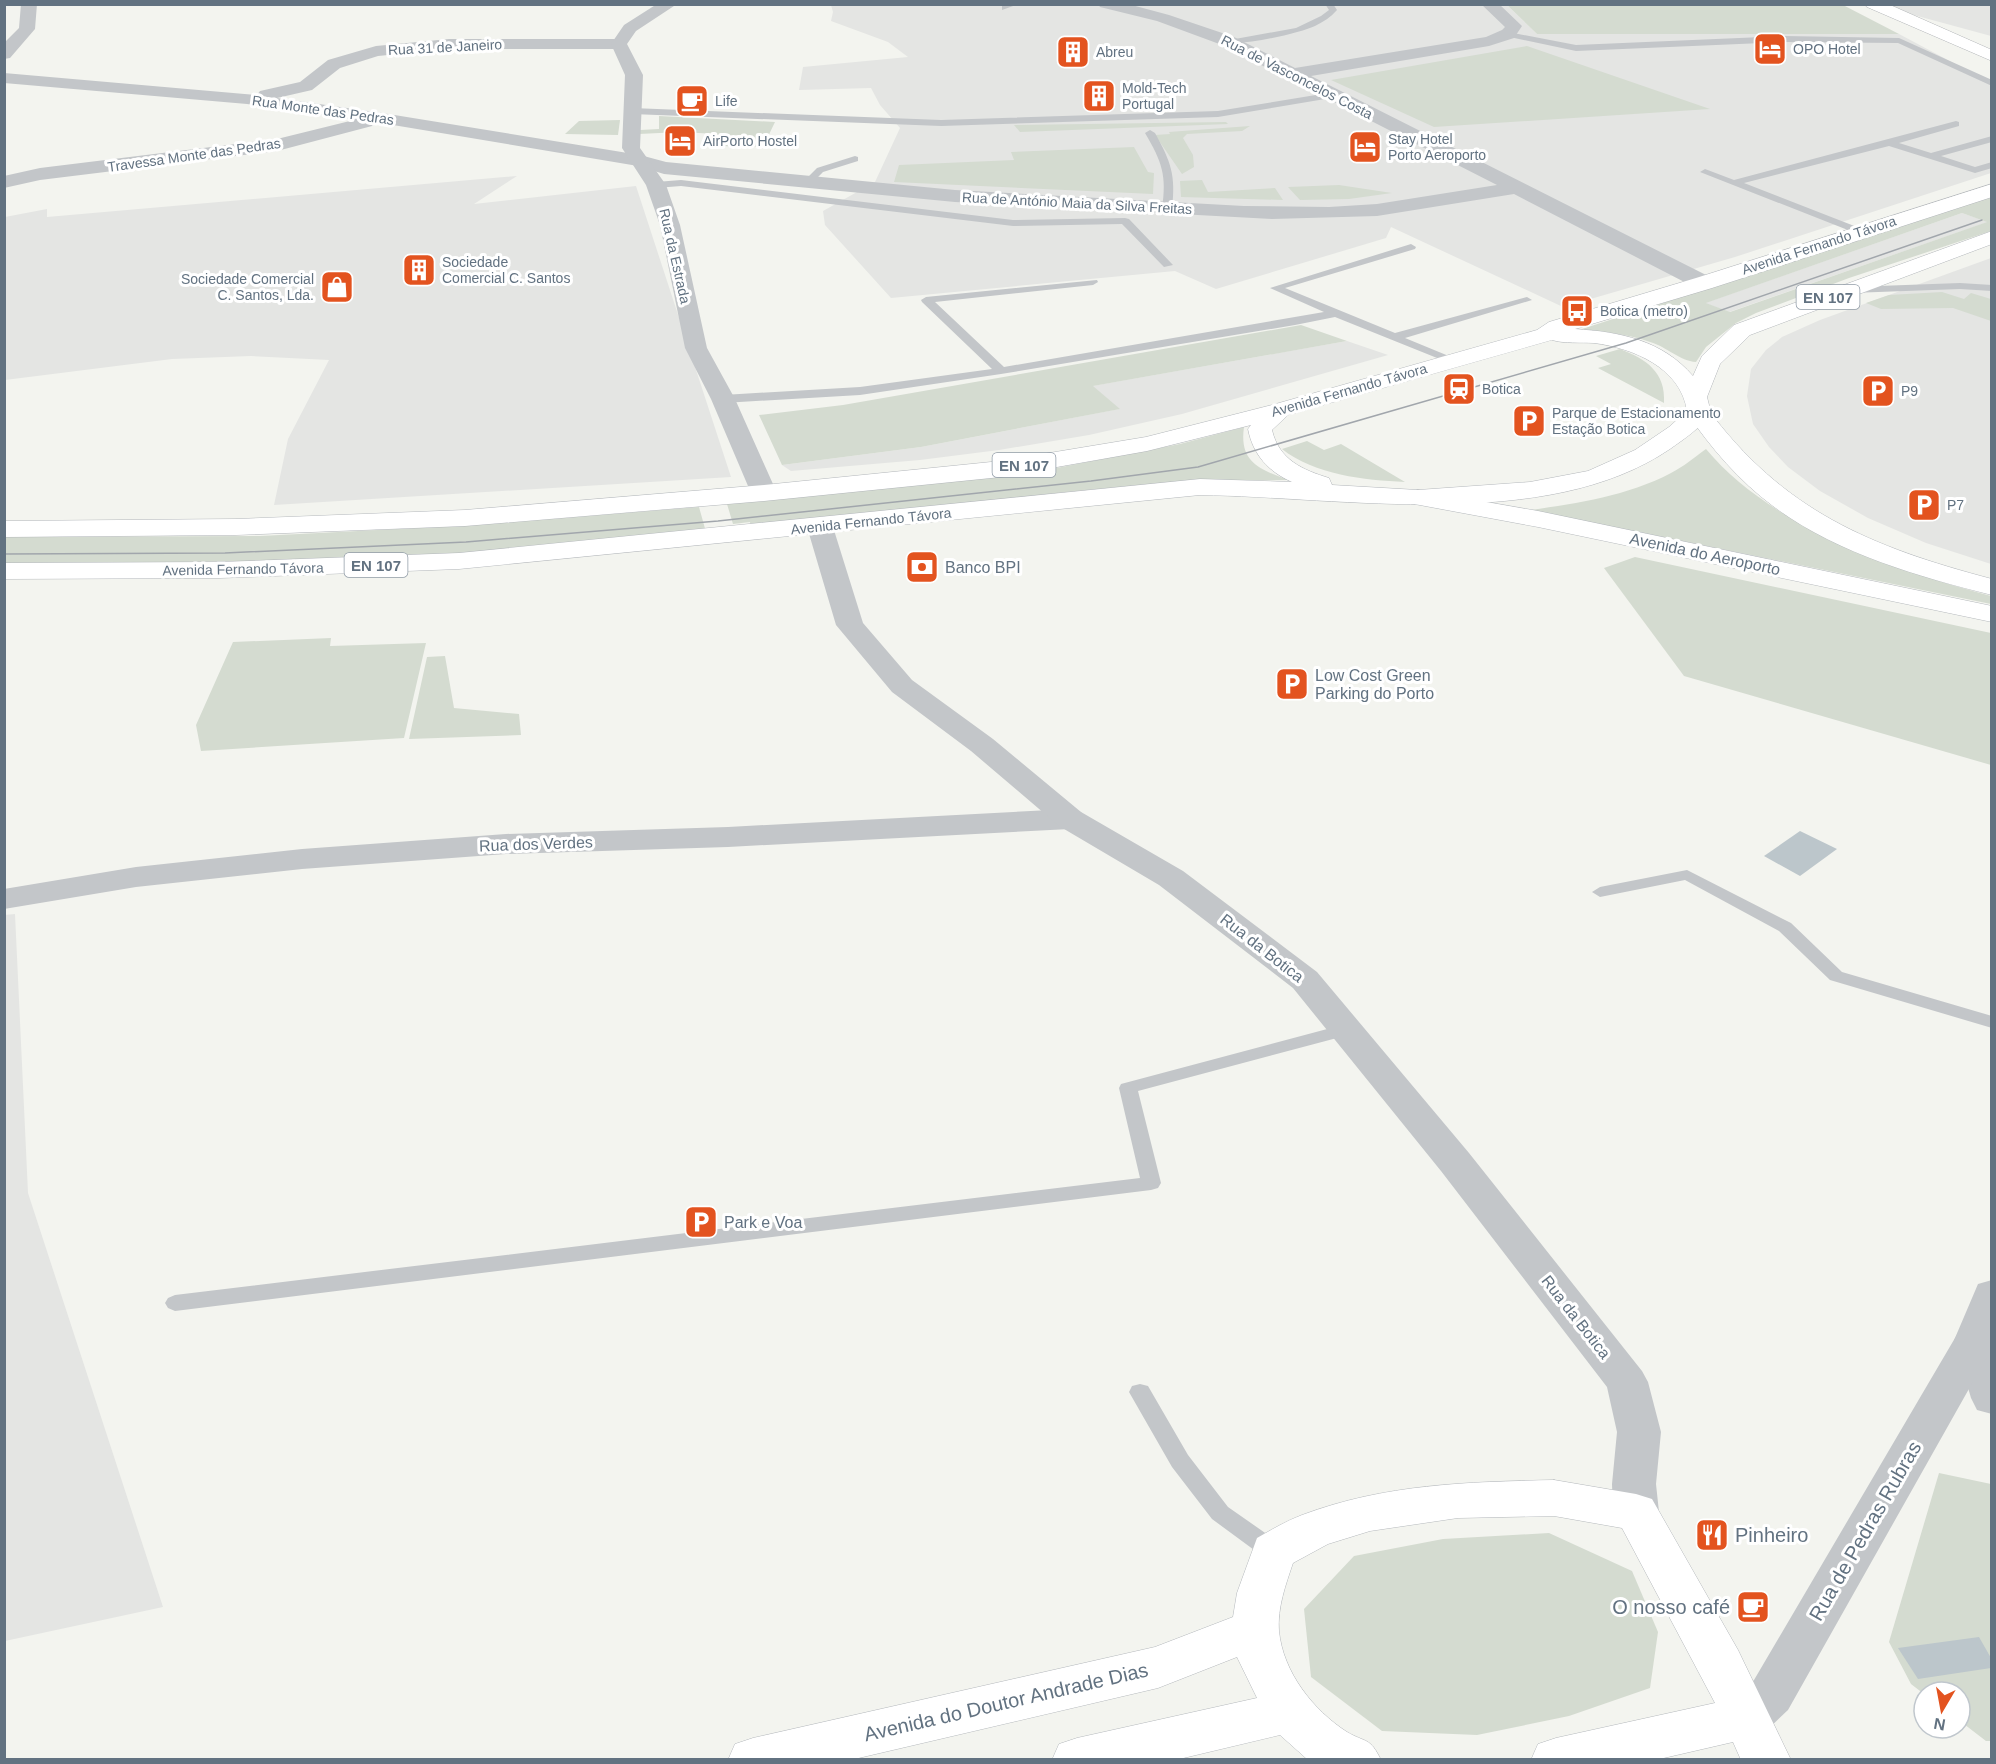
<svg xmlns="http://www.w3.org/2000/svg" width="1996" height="1764" font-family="Arial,sans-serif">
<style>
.built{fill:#e4e5e3}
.green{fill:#d4dbd0;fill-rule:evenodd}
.water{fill:#bcc6cb}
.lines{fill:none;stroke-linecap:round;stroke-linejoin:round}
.secondary-casing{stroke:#b5b9bd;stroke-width:1}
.primary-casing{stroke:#b3b7bb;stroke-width:1}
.motorway-casing{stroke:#b3b6b9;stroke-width:1}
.service{fill:#c3c6c9;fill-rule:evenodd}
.minor{fill:#c3c6c9;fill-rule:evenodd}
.tertiary{fill:#c3c6c9;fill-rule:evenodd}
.secondary{fill:#fff;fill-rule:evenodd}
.primary{fill:#fff;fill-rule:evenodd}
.motorway{fill:#fff;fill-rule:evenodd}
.tram{stroke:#a1a6ac;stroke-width:1.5}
.labels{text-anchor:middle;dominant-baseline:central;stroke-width:6;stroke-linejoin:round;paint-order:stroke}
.far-street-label{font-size:14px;fill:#627281;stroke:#fff}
.far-poi-label{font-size:14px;fill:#627281;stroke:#fff;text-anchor:start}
.shield{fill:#fff;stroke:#919ca7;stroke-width:1.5}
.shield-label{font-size:15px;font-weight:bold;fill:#627281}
.street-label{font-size:16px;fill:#627281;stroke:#fff}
.poi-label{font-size:16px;fill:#627281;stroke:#fff;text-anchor:start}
.near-street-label{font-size:20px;fill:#627281;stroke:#fff}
.near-poi-label{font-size:20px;fill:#627281;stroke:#fff;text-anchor:start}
</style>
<rect width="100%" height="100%" fill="#f3f4ef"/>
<g class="built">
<path d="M831 5H1507L1537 34H1899L1991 83V173L1735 257 1563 307 1391 227 1386 238 1216 289 1175 271 891 298 825 225 823 211 875 182 900 128 880 105 871 88 799 90 803 67 908 57 888 42 831 21 833 12Z"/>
<path d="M1877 5H1991V36Z"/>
<path d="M517 176 474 204 636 186 731 477 274 505 288 439 329 360 251 356 172 359 5 380V217L47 209V217Z"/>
<path d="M1962 213 1988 222 1729 312 1705 303Z"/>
<path d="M1991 258V564L1926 543 1868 518 1820 491 1788 467 1769 447 1753 424 1747 396 1751 369 1766 350 1782 337 1820 320Z"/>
<path d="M1347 341 1388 355 1182 414 1089 435 999 450 920 460 791 471 782 465 921 447 1119 409 1092 386Z"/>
<path d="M15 914 28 1193 163 1607 5 1641 4 915Z"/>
</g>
<g class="green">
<path d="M1507 5H1843L1899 34H1537Z"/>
<path d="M1527 46 1710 109 1434 127 1331 80Z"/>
<path d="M659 116 775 122 763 147 717 146V134L680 132 639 134 640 130 659 129Z"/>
<path d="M620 120 618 135 565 134 579 121Z"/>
<path d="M1226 122 1228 124 1020 132 1014 125Z"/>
<path d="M1250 126 1242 131 1187 134 1183 138 1193 155 1194 167 1182 174 1155 135 1170 134 1169 132Z"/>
<path d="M1134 147 1148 172 1154 173 1153 194 894 182 899 165 1014 160 1011 152Z"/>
<path d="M1202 180 1208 192 1275 188 1283 200 1181 197 1180 181Z"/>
<path d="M1339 185 1392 193 1349 199 1300 200 1288 187Z"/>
<path d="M1991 197V231L1849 278 1756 313 1736 323 1706 347 1696 362C1680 361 1667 347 1650 342 1628 334 1605 332 1582 329ZM1962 213 1987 222 1730 312 1706 303Z"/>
<path d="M1942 292 1964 299 1971 293 1991 299V321L1953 308 1881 309 1866 303 1889 295Z"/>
<path d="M1301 325 1347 341 1093 386 1120 409 921 447 782 465 759 415 843 405Z"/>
<path d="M1620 349C1646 359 1666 372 1664 403L1598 368 1611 364 1596 356Z"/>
<path d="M1244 427C1239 462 1259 469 1288 480L1182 481 1066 492 751 528 750 522 733 524 727 504 1046 470 1180 444Z"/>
<path d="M1307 441 1324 450 1341 444 1405 482C1364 480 1315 475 1282 449Z"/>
<path d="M1706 449C1771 527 1895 570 1991 596V604L1531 510C1579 503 1627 496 1671 473 1683 467 1695 457 1706 449Z"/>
<path d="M699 507 706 532 465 553 298 560 5 565 4 537 260 536 475 525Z"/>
<path d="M1635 557 1991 633V765L1684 676 1604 568Z"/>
<path d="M331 638 330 646 426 643 404 738 201 751 196 725 233 642Z"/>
<path d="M445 656 454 708 519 714 521 735 409 739 427 657Z"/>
<path d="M1939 1473 1991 1484V1741H1986L1960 1721V1692H1924V1694L1911 1684 1889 1642Z"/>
<path d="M1549 1533 1632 1571 1658 1632 1650 1688 1569 1716 1477 1735 1382 1731 1311 1677 1304 1609 1354 1556 1443 1539Z"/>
</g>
<g class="water">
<path d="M1800 831 1837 849 1800 876 1764 856Z"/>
<path d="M1979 1637 1991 1658V1668L1918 1679 1898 1648Z"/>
</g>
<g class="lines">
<g class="secondary-casing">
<g id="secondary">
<path d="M1699 406 1707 408C1783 511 1871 547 1992 579V595C1917 576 1836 553 1773 506 1739 481 1711 448 1687 413L1691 408Z"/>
<path d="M1418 490 1538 511 1992 606V622L1538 527 1409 503 1405 498 1409 493Z"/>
<path d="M1554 1480 1636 1494 1652 1499 1738 1650 1791 1760H1741L1733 1742 1655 1760H1531L1538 1744 1556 1738 1715 1703 1622 1528 1554 1516 1458 1518 1370 1531 1328 1544 1293 1563C1286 1584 1277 1608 1279 1631 1283 1672 1313 1710 1347 1732 1366 1743 1370 1737 1381 1760H1308L1280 1735 1175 1760H1052L1059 1744 1077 1738 1257 1698 1237 1657 1158 1688 850 1760H728L735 1744 753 1738 1155 1647 1233 1617 1237 1593 1257 1538C1271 1530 1286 1521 1302 1515 1385 1484 1467 1482 1554 1480Z"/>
</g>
</g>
<g class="primary-casing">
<path id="primary" d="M1992 184V197L1712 288 1575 329C1620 332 1662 340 1693 376L1702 356 1734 325 1992 231V244L1750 335 1720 364 1707 397 1711 413C1701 428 1684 439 1670 449 1546 533 1343 497 1200 495L459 569 220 578 4 579V563L220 562 459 553 1200 479 1292 482C1269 472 1253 455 1248 429L1251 425 1147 451 1001 477 764 501 465 526 236 535 4 537V521L236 519 465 510 764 485 1001 461 1146 437 1272 405 1537 330 1549 322 1696 278ZM1552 340C1565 344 1580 342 1594 343 1633 348 1681 368 1687 411L1669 427 1635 450 1588 471 1530 482 1418 490 1332 485 1329 478C1303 470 1279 460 1272 430L1288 415Z"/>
</g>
<g class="motorway-casing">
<path id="motorway" d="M1865 4H1888L1992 50V61L1867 7Z"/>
</g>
<g class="service">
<path d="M1007 4H1019L1002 10V6Z"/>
<path d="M1325 4H1333L1337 10C1331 17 1323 22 1315 26 1301 33 1235 48 1224 41L1296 28 1321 16 1329 10Z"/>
<path d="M1508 32 1576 45 1784 36 1899 38 1992 80V86L1898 43 1784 42 1576 51 1505 36V32Z"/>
<path d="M1334 92 1338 95 1337 97 1218 117 941 126 632 114 627 111 632 108 941 120 1218 111Z"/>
<path d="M1956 121 1959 122V126L1899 143 1931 153 1992 136V142L1941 156 1975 167 1992 162V168L1975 173 1889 146 1744 183 1862 229V233L1858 234 1700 172 1705 169 1734 180Z"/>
<path d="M1150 130 1155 133C1171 162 1176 175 1172 209L1167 212 1162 209C1167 175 1162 162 1145 133Z"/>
<path d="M855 156 858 157V161L823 172 810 185 802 183 817 168Z"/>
<path d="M681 180 1013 220 1125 218 1129 219 1173 265 1164 267 1122 224 1013 226 681 186 656 188 651 185 656 182Z"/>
<path d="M1411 244 1416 247 1415 249 1285 288 1395 333 1527 297 1532 300 1405 338 1456 359V363L1452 364 1335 317 1295 325 1001 374 860 395 723 403 717 399 723 395 860 387 992 369 922 302 921 300 926 297 1097 280 1098 282 1093 285 935 302 1004 367 1324 312 1270 288Z"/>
<path d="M1960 283 1992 285V291L1960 289 1851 293 1846 290 1851 287Z"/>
<path d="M1687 870 1791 923 1842 972 1992 1016V1028L1830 980 1779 931 1685 880 1600 897 1592 892 1600 887Z"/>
<path d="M1346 1024 1352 1026 1355 1030 1352 1034 1138 1091 1161 1183 1158 1188 1151 1190 175 1311 168 1308 165 1303 168 1298 175 1295 1140 1178 1119 1088 1121 1084Z"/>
<path d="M1140 1384 1148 1386 1188 1455 1228 1507 1281 1544 1284 1551 1281 1558 1273 1560 1265 1558 1212 1519 1172 1467 1129 1392 1132 1386Z"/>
</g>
<g class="minor">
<path d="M21 4H37L35 29 10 58 4 59V43L19 28Z"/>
<path d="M1098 4H1128L1169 15 1234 37 1295 68 1486 37 1502 30 1505 27 1481 4H1499L1522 26 1514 38 1489 46 1311 76 1712 278 1715 283 1712 288 1704 289 1696 288 1514 194 1377 216 1272 219 955 202 664 174 638 166 375 122 372 126 277 151 40 180 4 188V176L40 168 277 139 354 120 247 104 4 83V73L257 95 260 91 300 82 328 60 376 46 449 39H619L627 44 619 49H449L378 56 340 68 312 90 277 98 382 113 640 155 666 162 955 190 1244 206 1329 207 1377 204 1497 185 1222 45 1157 21 1100 7Z"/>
<path d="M1070 809 1081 812 1086 819 1081 826 1070 829 728 847 506 854 302 869 136 887 4 909V889L136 867 302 849 506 834 728 827Z"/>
<path d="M1975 1324 1990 1329 1992 1332V1414L1977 1410 1971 1398 1954 1340 1960 1329Z"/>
</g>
<g class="tertiary">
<path d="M657 4H677L636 31 627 44 643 75 640 148 666 185 680 225 707 348 735 399 777 493 773 498 764 501 755 498 751 493 711 399 685 348 660 225 646 185 622 148 625 75 611 44 624 25Z"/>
<path d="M820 519 829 521 833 527 863 623 912 680 993 739 1081 812 1183 871 1317 972 1469 1153 1642 1371 1648 1382 1661 1432 1656 1484 1659 1512 1652 1525 1636 1530 1620 1525 1613 1512 1612 1484 1617 1432 1607 1387 1441 1171 1293 988 1159 885 1059 826 971 751 892 692 836 625 807 527 811 521Z"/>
<path d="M1992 1280V1348L1788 1710C1766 1730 1761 1743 1730 1732L1722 1717 1730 1702 1754 1680 1955 1338 1978 1284Z"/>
</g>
<use href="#secondary" class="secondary"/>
<use href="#primary" class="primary"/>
<use href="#motorway" class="motorway"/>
<path class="tram" d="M4 554 225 553 466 542 718 521 1091 481 1198 467 1626 343 1982 220"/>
</g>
<defs>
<g id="hotel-square" transform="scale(1.725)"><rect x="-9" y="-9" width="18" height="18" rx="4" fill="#e3531f" stroke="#fff"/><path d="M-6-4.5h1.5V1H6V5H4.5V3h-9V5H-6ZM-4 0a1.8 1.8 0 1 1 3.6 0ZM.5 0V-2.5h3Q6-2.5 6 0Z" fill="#fff"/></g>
<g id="building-square" transform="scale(1.725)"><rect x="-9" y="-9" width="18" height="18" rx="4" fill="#e3531f" stroke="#fff"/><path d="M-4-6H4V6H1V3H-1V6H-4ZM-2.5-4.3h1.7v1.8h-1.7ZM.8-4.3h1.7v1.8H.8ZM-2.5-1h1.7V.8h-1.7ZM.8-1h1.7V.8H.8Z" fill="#fff"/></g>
<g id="cafe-square" transform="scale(1.725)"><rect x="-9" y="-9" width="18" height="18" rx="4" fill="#e3531f" stroke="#fff"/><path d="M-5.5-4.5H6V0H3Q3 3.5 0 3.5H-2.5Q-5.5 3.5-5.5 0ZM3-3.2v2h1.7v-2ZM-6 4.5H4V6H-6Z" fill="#fff"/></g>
<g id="shop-square" transform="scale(1.725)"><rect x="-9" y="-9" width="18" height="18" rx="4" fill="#e3531f" stroke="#fff"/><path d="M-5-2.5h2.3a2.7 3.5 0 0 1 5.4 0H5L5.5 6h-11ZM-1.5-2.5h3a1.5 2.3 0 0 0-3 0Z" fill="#fff"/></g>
<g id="bus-square" transform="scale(1.725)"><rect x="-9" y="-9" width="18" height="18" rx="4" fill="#e3531f" stroke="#fff"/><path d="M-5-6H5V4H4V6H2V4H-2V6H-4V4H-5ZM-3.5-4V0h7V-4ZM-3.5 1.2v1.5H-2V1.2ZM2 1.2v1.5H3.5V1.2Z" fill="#fff"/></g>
<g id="station-square" transform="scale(1.725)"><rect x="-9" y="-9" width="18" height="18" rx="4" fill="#e3531f" stroke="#fff"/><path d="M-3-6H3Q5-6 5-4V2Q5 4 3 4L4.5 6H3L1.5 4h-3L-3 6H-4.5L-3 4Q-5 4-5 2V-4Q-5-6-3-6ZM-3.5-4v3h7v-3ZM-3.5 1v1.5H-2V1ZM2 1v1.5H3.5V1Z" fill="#fff"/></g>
<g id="parking-square" transform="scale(1.725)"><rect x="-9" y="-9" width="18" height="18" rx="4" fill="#e3531f" stroke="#fff"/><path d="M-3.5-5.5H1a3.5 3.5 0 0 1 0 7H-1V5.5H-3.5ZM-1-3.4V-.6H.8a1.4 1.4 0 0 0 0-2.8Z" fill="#fff"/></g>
<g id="bank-square" transform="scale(1.725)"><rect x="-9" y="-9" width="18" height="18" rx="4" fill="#e3531f" stroke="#fff"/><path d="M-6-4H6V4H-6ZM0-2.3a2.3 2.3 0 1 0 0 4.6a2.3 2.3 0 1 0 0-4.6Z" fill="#fff"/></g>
<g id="restaurant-square" transform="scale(1.725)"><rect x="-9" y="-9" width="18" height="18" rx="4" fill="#e3531f" stroke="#fff"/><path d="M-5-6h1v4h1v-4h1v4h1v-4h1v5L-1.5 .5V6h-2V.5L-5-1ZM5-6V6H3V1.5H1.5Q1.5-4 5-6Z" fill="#fff"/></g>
</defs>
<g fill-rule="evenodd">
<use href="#hotel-square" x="1770" y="49"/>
<use href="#building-square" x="1073" y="52"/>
<use href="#building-square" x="1099" y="96"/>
<use href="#cafe-square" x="692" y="101"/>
<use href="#hotel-square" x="680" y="141"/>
<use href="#hotel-square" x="1365" y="147"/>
<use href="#building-square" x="419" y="270"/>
<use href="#shop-square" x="337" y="287"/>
<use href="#bus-square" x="1577" y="311"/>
<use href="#station-square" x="1459" y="389"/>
<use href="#parking-square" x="1878" y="391"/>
<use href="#parking-square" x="1529" y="421"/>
<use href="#parking-square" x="1924" y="505"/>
<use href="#bank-square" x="922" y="567"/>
<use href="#parking-square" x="1292" y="684"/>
<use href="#parking-square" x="701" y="1222"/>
<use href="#restaurant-square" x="1712" y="1535"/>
<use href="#cafe-square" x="1753" y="1607"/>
</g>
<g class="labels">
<g class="far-street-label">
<text transform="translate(445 47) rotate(-3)">Rua 31 de Janeiro</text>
<text transform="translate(1297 77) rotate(27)">Rua de Vasconcelos Costa</text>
<text transform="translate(323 110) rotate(8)">Rua Monte das Pedras</text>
<text transform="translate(194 155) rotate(-8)">Travessa Monte das Pedras</text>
<text transform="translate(1077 203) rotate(3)">Rua de António Maia da Silva Freitas</text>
<text transform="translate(1819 245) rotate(-18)">Avenida Fernando Távora</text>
<text transform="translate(675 256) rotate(77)">Rua da Estrada</text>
<text transform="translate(1349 390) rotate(-16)">Avenida Fernando Távora</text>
<text transform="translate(871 521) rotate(-6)">Avenida Fernando Távora</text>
<text transform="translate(243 569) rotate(-1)">Avenida Fernando Távora</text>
</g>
<g class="far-poi-label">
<text x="1793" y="49">OPO Hotel</text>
<text x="1096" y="52">Abreu</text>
<text x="1122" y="88">Mold-Tech<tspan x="1122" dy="16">Portugal</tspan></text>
<text x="715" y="101">Life</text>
<text x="1388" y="139">Stay Hotel<tspan x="1388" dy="16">Porto Aeroporto</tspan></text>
<text x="703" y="141">AirPorto Hostel</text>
<text x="442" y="262">Sociedade<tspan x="442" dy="16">Comercial C. Santos</tspan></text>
<text x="314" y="279" text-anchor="end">Sociedade Comercial<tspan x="314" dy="16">C. Santos, Lda.</tspan></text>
<text x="1600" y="311">Botica (metro)</text>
<text x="1482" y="389">Botica</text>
<text x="1901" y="391">P9</text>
<text x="1552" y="413">Parque de Estacionamento<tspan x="1552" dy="16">Estação Botica</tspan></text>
<text x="1947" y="505">P7</text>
</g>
<g class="shield">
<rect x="1796.5" y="285" width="63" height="24" rx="4.5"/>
<rect x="992.5" y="453" width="63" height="24" rx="4.5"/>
<rect x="344.5" y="553" width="63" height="24" rx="4.5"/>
</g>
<g class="shield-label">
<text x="1828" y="297">EN 107</text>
<text x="1024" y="465">EN 107</text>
<text x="376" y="565">EN 107</text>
</g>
<g class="street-label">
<text transform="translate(1705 554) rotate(12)">Avenida do Aeroporto</text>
<text transform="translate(536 844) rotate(-2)">Rua dos Verdes</text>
<text transform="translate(1262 948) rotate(38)">Rua da Botica</text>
<text transform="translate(1576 1317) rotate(52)">Rua da Botica</text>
</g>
<g class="poi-label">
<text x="945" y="567">Banco BPI</text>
<text x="1315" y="675">Low Cost Green<tspan x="1315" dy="18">Parking do Porto</tspan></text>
<text x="724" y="1222">Park e Voa</text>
</g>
<g class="near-street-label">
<text transform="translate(1865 1531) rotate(-60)">Rua de Pedras Rubras</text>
<text transform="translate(1006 1702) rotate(-13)">Avenida do Doutor Andrade Dias</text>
</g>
<g class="near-poi-label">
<text x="1735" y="1535">Pinheiro</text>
<text x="1730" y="1607" text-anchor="end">O nosso café</text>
</g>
</g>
<rect width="1996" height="1764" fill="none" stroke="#627281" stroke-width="12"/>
<g transform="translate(1942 1710) rotate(190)"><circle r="28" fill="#ffffff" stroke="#c0c7cd" stroke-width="1.5"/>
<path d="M0-4.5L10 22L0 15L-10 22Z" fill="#e3531f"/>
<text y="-9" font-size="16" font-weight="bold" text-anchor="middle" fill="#627281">N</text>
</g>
</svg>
